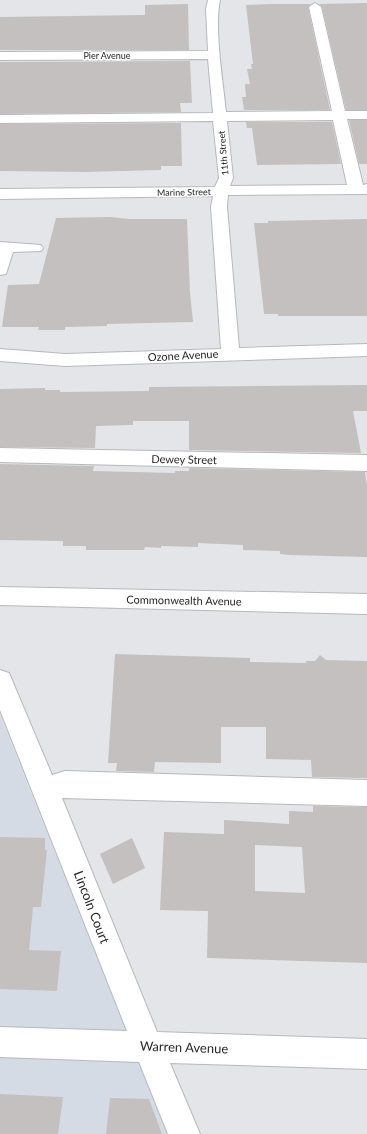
<svg xmlns="http://www.w3.org/2000/svg" width="367" height="1134" font-family="Lato,sans-serif">
<style>
.built{fill:#d4dbe4}
.building{fill:#c4c0bf;fill-rule:evenodd}
.lines{fill:none;stroke-linecap:round;stroke-linejoin:round}
.minor-casing{stroke:#b6b9bc;stroke-width:2}
.minor{fill:#fff;fill-rule:evenodd}
.labels{text-anchor:middle;dominant-baseline:central;stroke-width:3;stroke-linejoin:round;paint-order:stroke}
.far-street-label{font-size:9px;fill:#262628;stroke:#fff}
.street-label{font-size:11px;fill:#262628;stroke:#fff}
.near-street-label{font-size:13px;fill:#262628;stroke:#fff}
</style>
<rect width="100%" height="100%" fill="#e3e5e8"/>
<path class="built" d="M0 715 168 1134H0Z"/>
<g class="building">
<path d="M367 3V110H346L322 7 319 4Z"/>
<path d="M188 4 189 50H0V17L145 15V5Z"/>
<path d="M270 4H311L308 7 330 110H244L242 97H246L245 84H250L247 69H252L251 64H253L246 5Z"/>
<path d="M190 61 192 103H180L181 112 0 114V62Z"/>
<path d="M349 120H367V164H359Z"/>
<path d="M246 122H332L341 164 257 165 252 128H247Z"/>
<path d="M181 123 182 166H161V170L84 172 0 171V124Z"/>
<path d="M110 217 129 219H187L190 293 193 322 107 324V326L65 327V330H38L39 327H2L8 285 39 284 56 218Z"/>
<path d="M367 219V316H278V314H264L254 223H268V221Z"/>
<path d="M367 385V411H353L361 453 189 450V421H133V425L96 426 95 448 0 447V389L45 388V390H60V392L149 391V387Z"/>
<path d="M0 464 94 466 93 471 175 473V471H189V468L365 472 367 486V557L289 555 280 554V551L243 550V545L198 543V547L161 546V548L145 547 144 550H86V546H63V541L0 540Z"/>
<path d="M115 654 250 658V662L306 663V661H315L320 655 326 660 367 661V778L312 777 311 760 266 759V727H221V763L155 762 154 772 116 771 117 763H108Z"/>
<path d="M313 806 367 807V963L207 958 208 911 160 910 164 832 224 834V820L289 824V811L313 812ZM255 845 302 847 305 893 255 891Z"/>
<path d="M0 837 45 838V850H47L41 907H33L29 950 61 951 57 991 0 989Z"/>
<path d="M132 838 145 868 113 884 100 854Z"/>
<path d="M0 1094 63 1097 58 1134H0Z"/>
<path d="M110 1098 149 1099 162 1134H106Z"/>
</g>
<g class="lines">
<g class="minor-casing">
<g id="minor">
<path d="M208 0H220C214 29 223 81 226 112L332 111 309 7 315 3 321 7 345 111H367V119H347L363 185 367 184V194L228 195 227 207 239 348 367 344V356L65 366 0 361V349L65 354 221 349 211 207 213 196 0 199V189L215 187 219 178 213 121 0 123V115L213 113 208 59 0 60V52L208 51 206 9ZM333 120 347 185 230 186 233 178 227 121Z"/>
<path d="M0 242 41 245 43 248 41 251 13 252 6 274 0 275Z"/>
<path d="M0 448 367 455V471L0 462Z"/>
<path d="M0 587 367 594V614L0 605Z"/>
<path d="M0 670 9 673 52 775 65 771 367 780V806L62 798 157 1032 367 1039V1069L170 1063 200 1134H168L139 1062 0 1057V1027L127 1031 0 710Z"/>
</g>
</g>
<use href="#minor" class="minor"/>
</g>
<g class="labels">
<g class="far-street-label">
<text x="107" y="55">Pier Avenue</text>
<text transform="translate(223 153) rotate(-95)">11th Street</text>
<text transform="translate(184 192) rotate(-1)">Marine Street</text>
</g>
<g class="street-label">
<text transform="translate(183 355) rotate(-3)">Ozone Avenue</text>
<text transform="translate(184 459) rotate(1)">Dewey Street</text>
<text transform="translate(184 600) rotate(1)">Commonwealth Avenue</text>
</g>
<g class="near-street-label">
<text transform="translate(92 907) rotate(69)">Lincoln Court</text>
<text transform="translate(184 1047) rotate(2)">Warren Avenue</text>
</g>
</g>
</svg>
